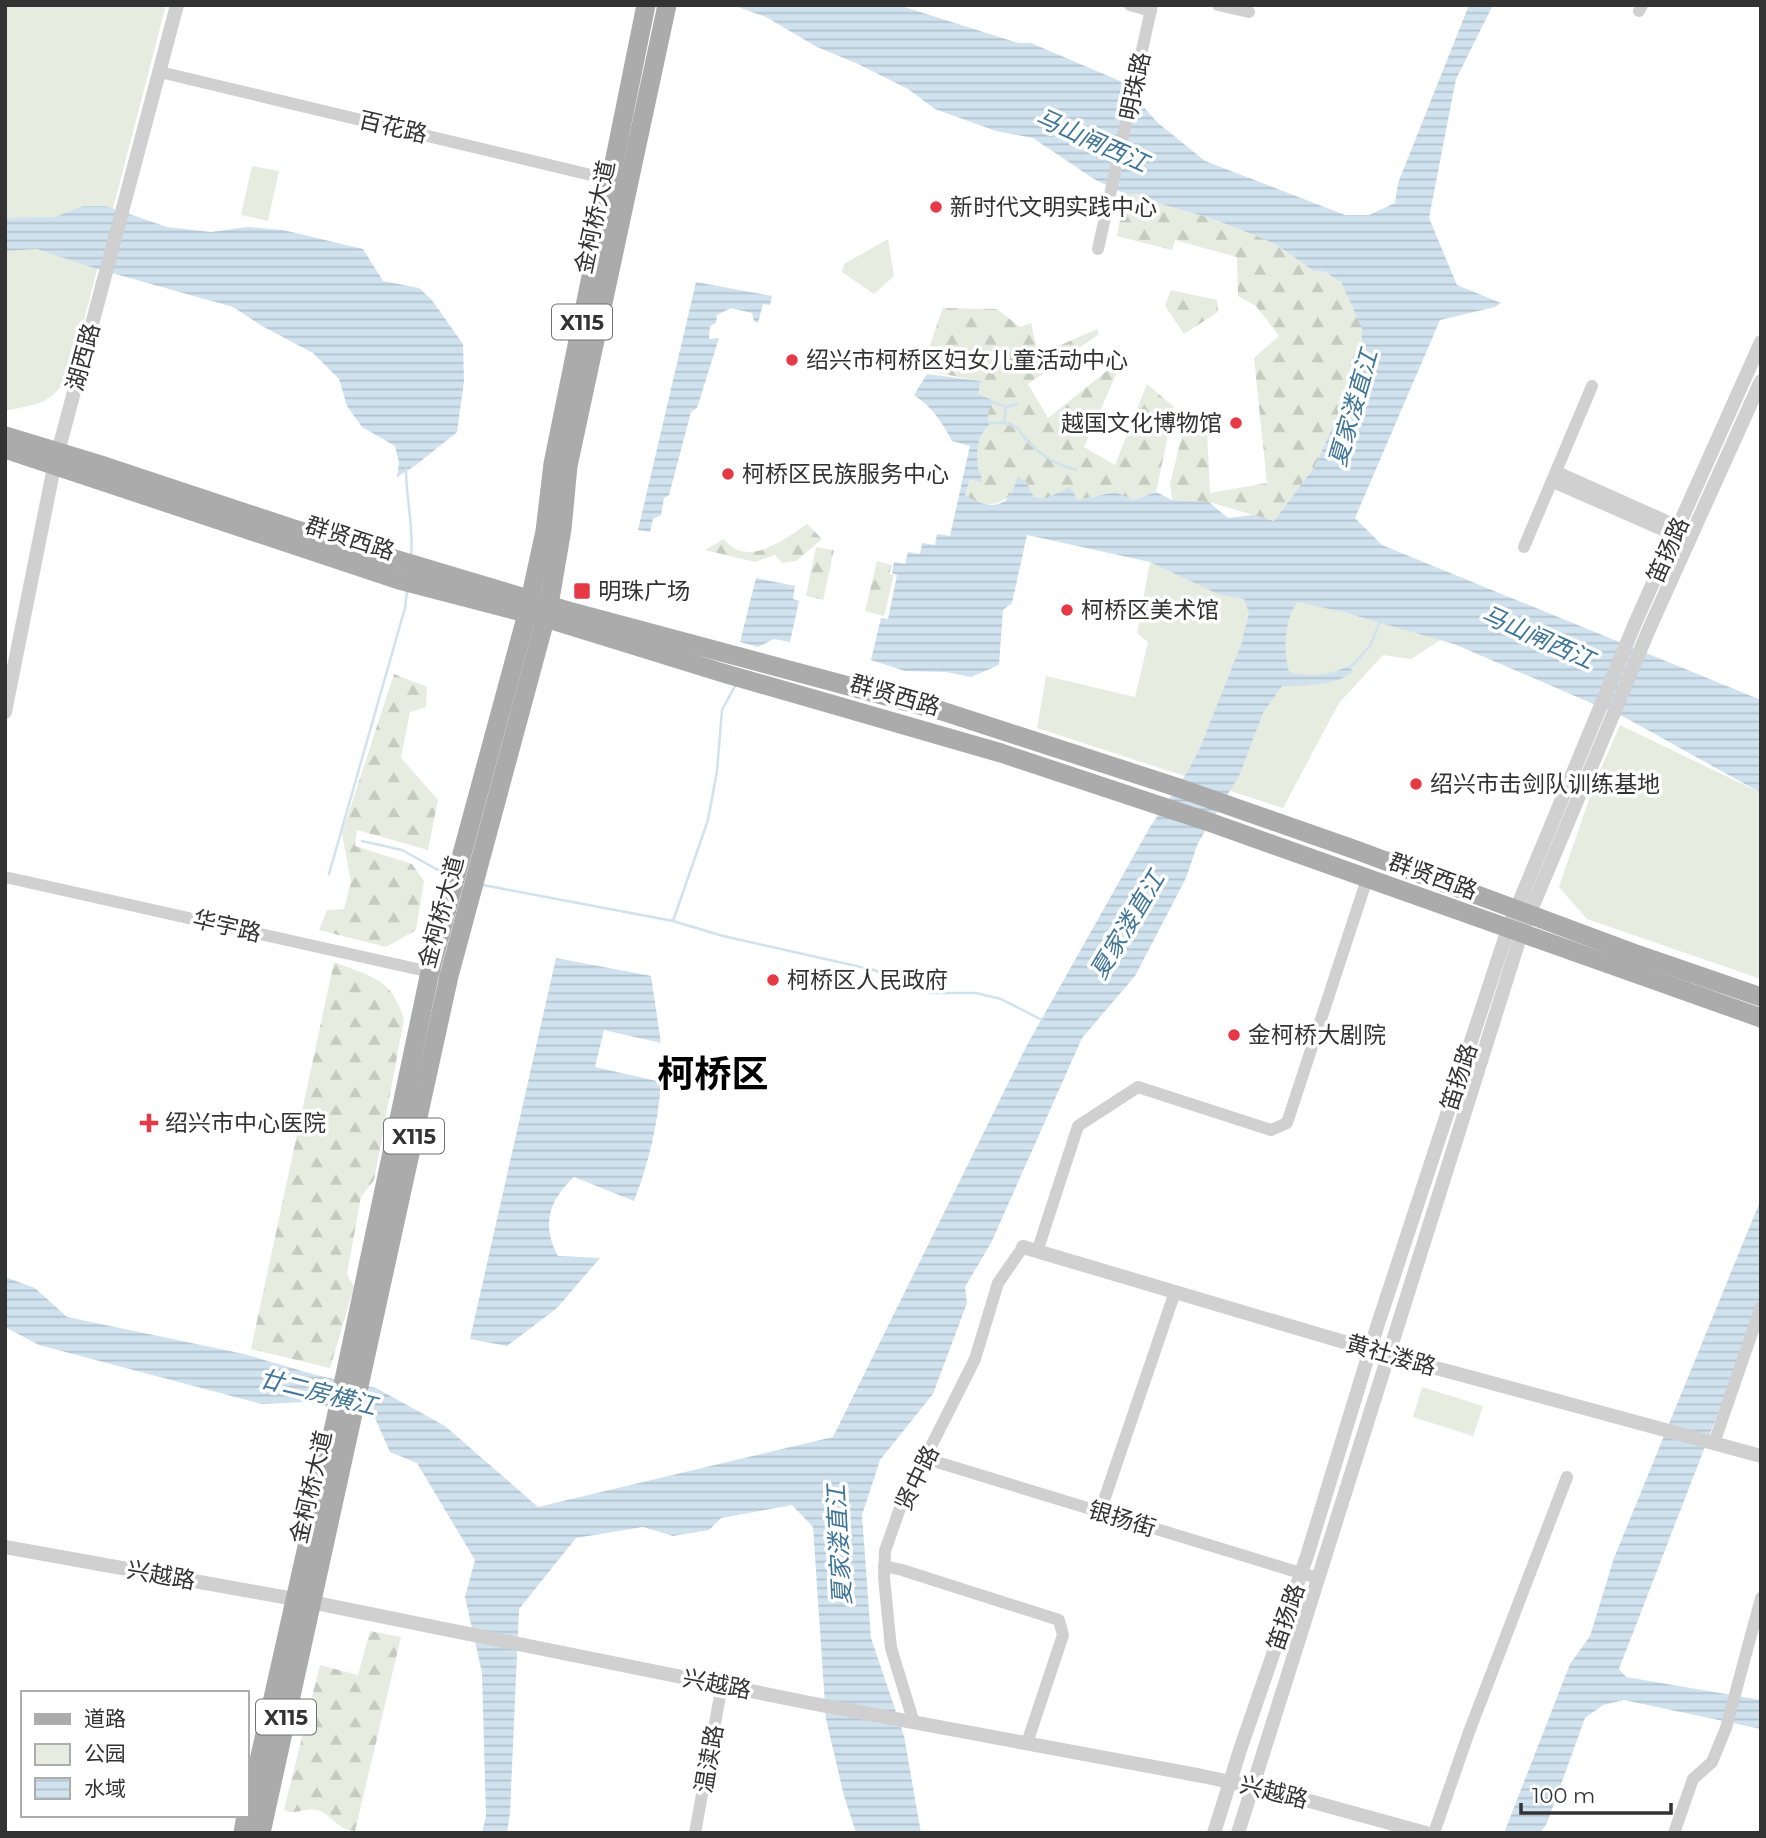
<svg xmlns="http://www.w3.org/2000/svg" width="1766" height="1838" font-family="Montserrat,'Noto Sans SC',sans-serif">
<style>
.green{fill:#e6ecdf}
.forest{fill:url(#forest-firs)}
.water{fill:url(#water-rules)}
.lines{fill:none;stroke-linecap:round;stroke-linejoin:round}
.stream{stroke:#cfe2ee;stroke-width:2.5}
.minor{stroke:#d0d0d0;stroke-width:12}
.tertiary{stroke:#d0d0d0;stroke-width:14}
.primary{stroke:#ababab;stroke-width:19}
.poi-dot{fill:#e63946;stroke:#fff;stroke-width:2.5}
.labels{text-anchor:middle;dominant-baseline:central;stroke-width:7;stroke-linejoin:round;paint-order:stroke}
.shield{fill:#fff;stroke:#707070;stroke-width:2}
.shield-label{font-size:21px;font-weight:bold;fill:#333}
.street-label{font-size:23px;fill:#333;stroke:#fff}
.poi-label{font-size:23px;fill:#333;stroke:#fff;text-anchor:start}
.water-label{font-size:24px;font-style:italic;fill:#3f7597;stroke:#fff}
.town-label{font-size:37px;font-weight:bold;fill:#000;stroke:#fff}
</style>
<defs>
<pattern id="forest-firs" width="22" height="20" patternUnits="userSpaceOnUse" patternTransform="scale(1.75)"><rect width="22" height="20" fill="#e6ecdf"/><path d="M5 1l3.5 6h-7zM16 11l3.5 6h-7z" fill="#c6cbc0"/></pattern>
<pattern id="water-rules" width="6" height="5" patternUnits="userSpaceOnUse" patternTransform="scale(1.75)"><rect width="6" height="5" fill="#cfe2ee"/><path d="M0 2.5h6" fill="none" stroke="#b2c2cd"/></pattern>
</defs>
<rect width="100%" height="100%" fill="#fff"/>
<g class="green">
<path d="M5 5H166L70 374C50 405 40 403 5 411Z"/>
<path d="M252 166 279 171 268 221 241 215Z"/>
<path d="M888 239 894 276 874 294 842 272 844 264Z"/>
<path d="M1150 562 1183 576 1343 612 1442 639 1411 659 1383 655 1339 703 1283 808 1037 728 1046 676 1135 697 1148 642 1137 633Z"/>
<path d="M1620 725 1761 793V979L1587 919 1559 887 1595 782Z"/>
<path d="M1422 1387 1483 1406 1473 1436 1413 1417Z"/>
</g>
<g class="forest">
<path d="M1125 194H1141L1161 204 1213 219 1262 238 1278 246 1314 271 1325 272 1341 282 1362 327 1360 365 1315 466 1274 521 1209 502 1172 500 1170 484 1185 423 1207 432 1210 493 1267 483 1254 358 1279 336 1256 306 1238 296 1237 257 1175 240 1172 250 1117 236Z"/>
<path d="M1171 290 1217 300 1218 312 1184 334 1165 306Z"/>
<path d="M943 308 997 309 1020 327 1031 323 1038 355 1097 329 1099 334 1028 384 1048 418 1117 363 1119 368 1084 447 1115 465 1147 384 1174 407 1156 492 1134 500 1114 492 1078 500 1069 488 1047 498 1034 497 1026 482C1004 502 993 512 965 496L970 479 980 483C983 475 979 474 978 465 977 451 976 436 989 426L988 414 978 394 981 381 921 370Z"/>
<path d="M807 524 822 539 796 561 782 563 775 555 755 562 705 550 724 539C746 569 784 540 807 524Z"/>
<path d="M816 547 834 550 823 600 806 596Z"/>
<path d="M877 561 892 565 889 574 894 575 884 616 865 611Z"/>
<path d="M394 674 427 687 426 707 410 712 401 758 438 800 428 850 357 830 355 846 412 864 424 881 416 930 386 947 319 930 327 910 344 909 351 882 342 833Z"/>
<path d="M334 962C371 977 391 977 404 1019L374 1180 361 1197 347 1274 354 1287 330 1368 251 1349Z"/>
<path d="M370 1631 401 1637 355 1831C334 1829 333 1814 317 1810 304 1807 298 1816 284 1810L320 1665 358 1675Z"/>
</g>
<g class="water">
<path d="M732 5H898L1018 43H1031L1120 81 1158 123 1205 161 1345 215H1369L1395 203 1398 183 1469 5H1493L1456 79 1429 218 1457 285 1501 303 1495 307 1440 320 1355 518 1382 545 1761 700V793L1626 718 1454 644 1343 612 1297 602C1284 622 1283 651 1289 672 1311 678 1328 675 1349 666L1353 672C1332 687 1307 685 1282 686L1263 713 1239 776 1198 843 1186 878 1135 976 1082 1038 991 1243 965 1287 967 1303 933 1394 880 1460 862 1515 871 1638 904 1736 921 1833H856L844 1796 826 1719 813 1527 792 1505 721 1518 709 1530 673 1536 643 1527 576 1538 519 1609 510 1813 507 1833H482L486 1816 482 1673 465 1597 475 1560 417 1463 390 1452 375 1418 307 1402 262 1404 39 1345 5 1327V1277L35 1288 67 1317 244 1354 316 1375 376 1388 445 1426 538 1507 833 1437 1027 1045 1150 827 1188 771 1200 748 1241 645 1249 613 1244 599 1218 594 1150 562 1027 535 1012 603 1003 610 999 665 971 677 946 672 905 671 871 660 881 618 888 619 897 575 892 573 894 562 905 564 908 552 920 554 922 543 935 545 937 534 950 536 970 446 952 441C942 422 933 408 914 395L927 374 981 381 978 394 992 400 988 414 989 426C976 436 977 451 978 466 979 473 983 475 981 483L970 479 965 495C977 503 996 511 1008 498 1013 494 1015 483 1018 477L1026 482 1034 497 1047 498 1070 487 1078 500 1115 492 1134 500 1156 492 1172 500 1209 502 1228 518 1253 515 1274 521 1315 466 1360 365 1362 328 1341 282 1325 272 1314 271 1278 246 1262 238 1213 219 1161 204 1141 194H1125L1094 179 1033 138 996 131 935 109 908 89 856 63 817 47 766 17Z"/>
<path d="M83 206H106L167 227 211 232 248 227 283 230 363 249 383 281 419 288 431 299 463 344 464 381 457 432 416 465 397 477 399 463 395 446 362 427 347 406 339 379 313 353 262 326 233 307 94 268 37 249 5 251V218L55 217Z"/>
<path d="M696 282 772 296 770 305 763 304 758 323 754 321 752 313 731 308 717 315 716 323 710 326 709 339 719 338 697 408 691 412 669 495 664 498 661 515 653 519 650 532 638 530Z"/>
<path d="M756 578 795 586 793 599 799 601 790 642 774 639 758 647 740 642Z"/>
<path d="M556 958 651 976 661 1043 604 1030 595 1067 661 1082C658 1124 649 1162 634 1201L574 1177C549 1200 541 1225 558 1256L600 1258 557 1308 507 1346 470 1339Z"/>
<path d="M1761 1199V1302L1619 1669 1626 1677 1761 1700V1729L1624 1700 1603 1705 1585 1718 1547 1823 1540 1833H1504L1570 1664 1590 1636 1614 1558Z"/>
</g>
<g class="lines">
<g class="stream">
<path d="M988 401 1005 406"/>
<path d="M1017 404 1006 407 1004 423 1017 427C1030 449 1052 464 1076 470"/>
<path d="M989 423H1003"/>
<path d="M406 469C406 499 414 528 411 556"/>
<path d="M1350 668 1370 646 1380 622"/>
<path d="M362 841 402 850 436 869 450 874"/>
<path d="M329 874 405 608 407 591"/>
<path d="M483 885 673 921 723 936 874 970 931 993H976L1001 999 1044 1021"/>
<path d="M673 921 708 820 717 771 722 710 735 686"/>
</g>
<g class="minor">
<path d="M1130 5 1151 11"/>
<path d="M1218 5 1249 12"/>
<path d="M1639 11 1642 5"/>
<path d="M160 72 616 181"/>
<path d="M1098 249 1152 5"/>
<path d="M1557 472 1678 526"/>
<path d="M1553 482 1674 535"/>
<path d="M1524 547 1592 386"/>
<path d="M5 877 435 973"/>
<path d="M1037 1252 1078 1126 1138 1087 1271 1130 1287 1123 1367 879"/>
<path d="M1714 1443 1761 1307"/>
<path d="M927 1459 1317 1578"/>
<path d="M1100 1512 1175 1292"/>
<path d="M884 1566 902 1570 1059 1620 1063 1635 1027 1743"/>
<path d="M914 1723 891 1648 884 1578 885 1551 900 1508 975 1359 998 1283 1023 1247"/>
<path d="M695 1833 722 1685"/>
<path d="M1434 1833 1469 1732 1567 1477"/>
<path d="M1674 1833 1693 1779 1712 1762 1726 1728 1761 1598"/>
</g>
<g class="tertiary">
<path d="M5 712 54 467 177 5"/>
<path d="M1023 1247 1388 1355 1761 1456"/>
<path d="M5 1547 311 1602 810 1703 1202 1776 1273 1791 1426 1833"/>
<path d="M1214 1833 1240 1750 1307 1556 1377 1327 1508 929 1636 621 1761 342"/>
<path d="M1238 1833 1521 934 1650 627 1761 381"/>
</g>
<g class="primary">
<path d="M6 436 98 464 291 528 572 612 942 711 1176 787 1356 850 1633 953 1761 997"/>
<path d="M5 449 399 580 545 618 723 673 1001 753 1212 823 1761 1018"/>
<path d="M247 1814 337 1413 430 972 527 614 545 531 553 464 646 5"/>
<path d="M243 1833 246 1815"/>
<path d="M261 1833 449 976 549 605 562 529 568 466 667 5"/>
</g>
</g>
<g class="poi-dot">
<circle cx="936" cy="207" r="7"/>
<circle cx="792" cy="360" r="7"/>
<circle cx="1236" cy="423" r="7"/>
<circle cx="728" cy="474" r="7"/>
<rect x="573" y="582" width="18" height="18" rx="3.5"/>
<circle cx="1067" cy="610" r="7"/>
<circle cx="1416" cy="784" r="7"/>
<circle cx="773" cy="980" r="7"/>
<circle cx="1234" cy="1035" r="7"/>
<path d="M145.5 1112.5h7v7h7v7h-7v7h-7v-7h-7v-7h7z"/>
</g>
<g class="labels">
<g class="shield">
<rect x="552" y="304.5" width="60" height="35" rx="5"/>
<rect x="384" y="1118.5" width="60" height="35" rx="5"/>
<rect x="256" y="1699.5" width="60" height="35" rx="5"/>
</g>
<g class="shield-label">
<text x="582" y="322">X115</text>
<text x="414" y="1136">X115</text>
<text x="286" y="1717">X115</text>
</g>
<g class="street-label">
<text transform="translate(1135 86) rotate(-78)">明珠路</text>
<text transform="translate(393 127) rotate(13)">百花路</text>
<text transform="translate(595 217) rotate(-78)">金柯桥大道</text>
<text transform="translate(83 357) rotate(-75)">湖西路</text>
<text transform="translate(350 538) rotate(18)">群贤西路</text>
<text transform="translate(1668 550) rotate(-66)">笛扬路</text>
<text transform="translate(895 695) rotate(16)">群贤西路</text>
<text transform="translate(1433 876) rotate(20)">群贤西路</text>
<text transform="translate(441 912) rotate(-75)">金柯桥大道</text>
<text transform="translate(227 926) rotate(13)">华宇路</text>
<text transform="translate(1459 1077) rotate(-72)">笛扬路</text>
<text transform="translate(1391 1355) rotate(16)">黄社溇路</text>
<text transform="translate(917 1478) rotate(-64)">贤中路</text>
<text transform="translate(311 1487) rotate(-77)">金柯桥大道</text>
<text transform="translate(1122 1519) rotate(17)">银扬街</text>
<text transform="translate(161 1575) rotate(10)">兴越路</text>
<text transform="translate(1286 1617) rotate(-71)">笛扬路</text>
<text transform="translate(717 1684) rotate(11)">兴越路</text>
<text transform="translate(709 1759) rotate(-80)">温渎路</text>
<text transform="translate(1274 1792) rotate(14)">兴越路</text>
</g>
<g class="poi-label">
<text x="950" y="207">新时代文明实践中心</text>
<text x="806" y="360">绍兴市柯桥区妇女儿童活动中心</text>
<text x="1222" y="423" text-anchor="end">越国文化博物馆</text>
<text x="742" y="474">柯桥区民族服务中心</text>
<text x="598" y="591">明珠广场</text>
<text x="1081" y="610">柯桥区美术馆</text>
<text x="1430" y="784">绍兴市击剑队训练基地</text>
<text x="787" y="980">柯桥区人民政府</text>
<text x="1248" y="1035">金柯桥大剧院</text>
<text x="165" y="1123">绍兴市中心医院</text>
</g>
<g class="water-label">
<text transform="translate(1092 140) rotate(24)">马山闸西江</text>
<text transform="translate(1353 408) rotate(-74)">夏家溇直江</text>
<text transform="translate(1538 637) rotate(24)">马山闸西江</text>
<text transform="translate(1127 925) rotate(-59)">夏家溇直江</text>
<text transform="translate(318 1392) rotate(14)">廿二房横江</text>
<text transform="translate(839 1545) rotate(-93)">夏家溇直江</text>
</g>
<g class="town-label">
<text x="713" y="1073">柯桥区</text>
</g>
</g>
<rect width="1766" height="1838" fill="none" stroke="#333333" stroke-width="14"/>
<rect x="21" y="1691" width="228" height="126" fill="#ffffff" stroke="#adadad" stroke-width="2"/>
<rect x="35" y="1714" width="35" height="10" fill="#ababab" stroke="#adadad" stroke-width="2"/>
<text x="84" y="1726" font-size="21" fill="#333333">道路</text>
<rect x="35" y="1744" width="35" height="21" fill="#e6ecdf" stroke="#adadad" stroke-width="2"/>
<text x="84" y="1761" font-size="21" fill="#333333">公园</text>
<rect x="35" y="1778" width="35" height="21" fill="url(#water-rules)" stroke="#adadad" stroke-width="2"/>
<text x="84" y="1796" font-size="21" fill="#333333">水域</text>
<path d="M1521 1803v10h150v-10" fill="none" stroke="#333333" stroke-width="3.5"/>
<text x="1532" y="1803" font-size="21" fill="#333333" stroke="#ffffff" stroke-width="5" paint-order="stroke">100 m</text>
</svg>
